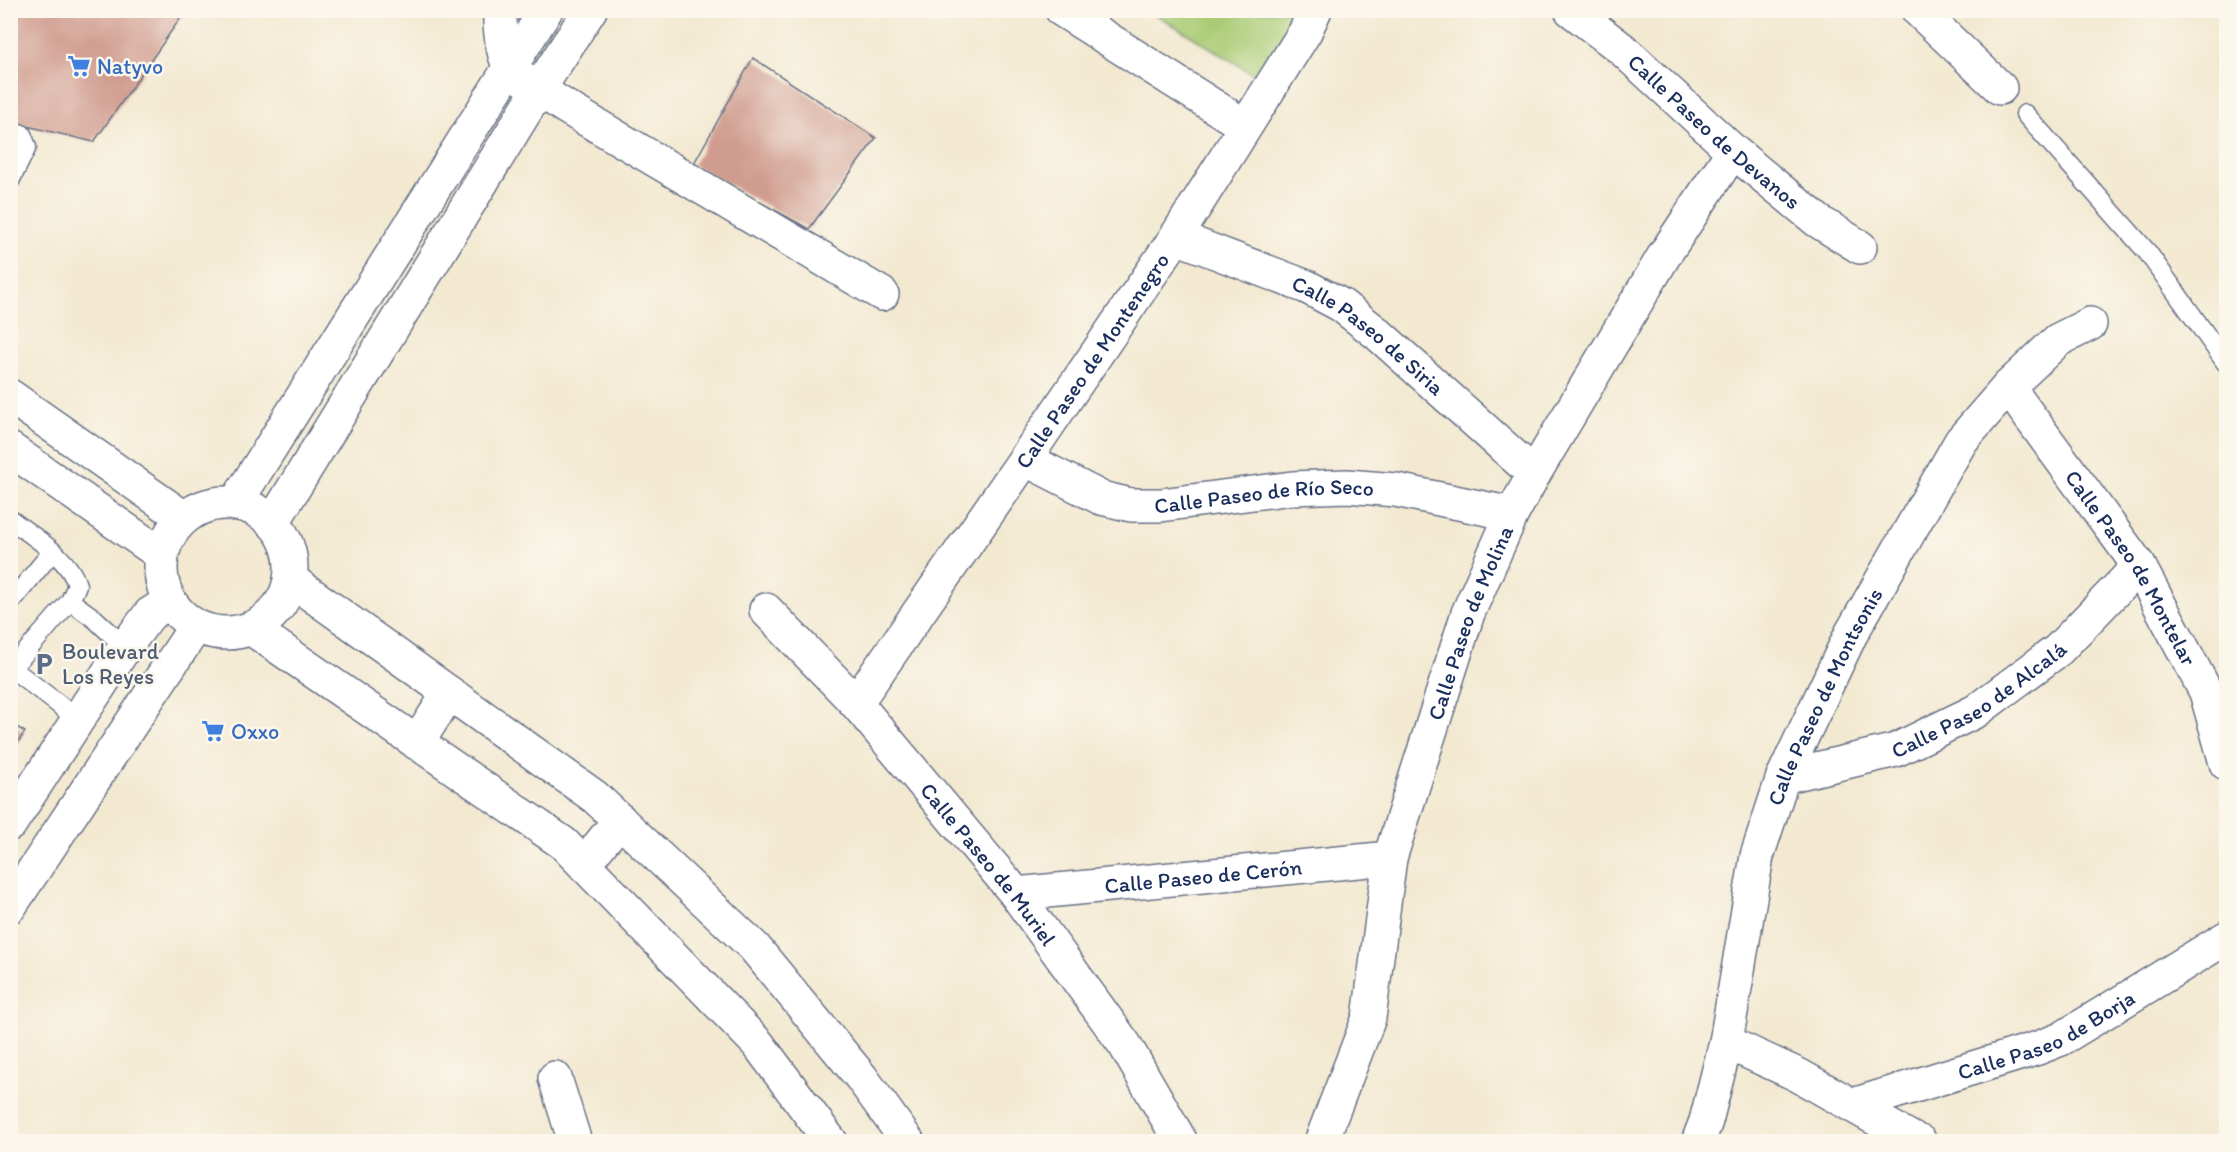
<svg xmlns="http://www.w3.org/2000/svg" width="2237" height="1152" font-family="Itim,sans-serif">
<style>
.green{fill:#a9cb73;stroke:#627d68;stroke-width:1.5}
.building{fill:#d09c8f}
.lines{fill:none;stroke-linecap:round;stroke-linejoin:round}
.service-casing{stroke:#677086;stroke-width:21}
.minor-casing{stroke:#677086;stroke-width:36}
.secondary-casing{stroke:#677086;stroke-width:36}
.service{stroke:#fff;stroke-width:18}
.minor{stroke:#fff;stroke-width:33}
.secondary{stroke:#fff;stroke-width:33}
.labels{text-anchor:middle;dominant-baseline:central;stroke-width:5;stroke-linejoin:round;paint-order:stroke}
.shop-label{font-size:22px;fill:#366cbe;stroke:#fbf7ec;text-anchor:start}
.street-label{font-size:22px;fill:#1b2f5e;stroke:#fbf7ec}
.service-label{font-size:22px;fill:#4e5e75;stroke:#fbf7ec;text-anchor:start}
</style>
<rect width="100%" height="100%" fill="#fbf7ec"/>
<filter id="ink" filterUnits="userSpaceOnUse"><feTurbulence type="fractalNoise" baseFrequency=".0167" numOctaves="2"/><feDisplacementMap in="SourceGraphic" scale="12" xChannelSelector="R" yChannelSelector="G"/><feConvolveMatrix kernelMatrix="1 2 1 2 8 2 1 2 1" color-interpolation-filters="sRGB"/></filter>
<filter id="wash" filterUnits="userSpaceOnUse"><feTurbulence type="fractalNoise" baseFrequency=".008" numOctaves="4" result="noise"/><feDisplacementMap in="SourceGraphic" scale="24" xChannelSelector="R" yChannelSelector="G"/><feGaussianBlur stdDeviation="1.35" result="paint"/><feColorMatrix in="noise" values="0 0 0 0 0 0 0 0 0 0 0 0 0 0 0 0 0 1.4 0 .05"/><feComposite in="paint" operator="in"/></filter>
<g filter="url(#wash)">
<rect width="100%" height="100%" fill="#f3e9d1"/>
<path class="green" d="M1150 11H1296L1294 18 1258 77Z"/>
<g id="blocks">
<g class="building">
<path d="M10 10H186L94 142 10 122Z"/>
<path d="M753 58 876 138 809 229 693 165Z"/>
<path d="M10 723 25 732 10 754Z"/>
</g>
</g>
</g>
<g filter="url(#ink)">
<use href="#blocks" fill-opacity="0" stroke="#677086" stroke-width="1.5"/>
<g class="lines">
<g class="service-casing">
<g id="service">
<path d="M2025 114 2148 253 2226 363"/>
<path d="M10 130 22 134 27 147 10 181"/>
<path d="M10 519C33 537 69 557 77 585L70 601 12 668"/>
<path d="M70 601 95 619 125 647"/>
<path d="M10 603 52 552"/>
<path d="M10 667 79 720"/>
</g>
</g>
<g class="minor-casing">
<g id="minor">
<path d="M500 10C499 25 502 54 510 67 515 75 554 99 564 106L882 294"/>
<path d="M1062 10 1245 126"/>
<path id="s1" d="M1571 10 1622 49 1733 151 1818 221 1860 247"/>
<path d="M1918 10 2000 88"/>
<path id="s2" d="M1176 237 1307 287 1341 305 1378 334 1534 474"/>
<path id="s3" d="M2008 387 2139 566 2206 692 2226 763"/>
<path id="s4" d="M1025 459 1101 498 1131 505H1161L1292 488 1347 486 1396 490 1512 514"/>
<path d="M235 504 546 10"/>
<path d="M273 522 539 89 590 10"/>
<path d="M291 580 595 797 754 947 861 1077 908 1142"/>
<path id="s5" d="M766 610 856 703 1016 894 1125 1045 1181 1142"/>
<path d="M252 629 563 843 758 1044 831 1142"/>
<path id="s6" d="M856 703 1025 459 1176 237 1305 32 1315 10"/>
<path d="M417 743 449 693"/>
<path id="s7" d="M1783 777 1896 750 1976 711 2058 650 2139 566"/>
<path d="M584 864 620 820"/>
<path id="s8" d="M1016 894 1390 858"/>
<path d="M1726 1042 1798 1075 1914 1140 1920 1142"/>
<path d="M555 1078 575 1142"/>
<path id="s9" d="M1853 1105 2038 1048 2061 1039 2226 938"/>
<path id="s10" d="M1321 1142 1369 1018 1390 858 1468 613 1512 514 1534 474 1665 254 1733 151"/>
<path id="s11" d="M1698 1142 1706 1121 1726 1042 1757 856 1783 777 1851 634 1961 441 2008 387 2058 340 2090 324"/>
</g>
</g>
<g class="secondary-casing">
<g id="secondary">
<path d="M10 396 184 518"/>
<path d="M10 449 162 555"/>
<circle cx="226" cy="568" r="65"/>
<path d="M10 824 125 647 150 614 169 602"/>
<path d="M10 906 196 626"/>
</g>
</g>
<use href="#service" class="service"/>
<use href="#minor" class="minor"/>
<use href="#secondary" class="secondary"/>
</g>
</g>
<defs>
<g id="supermarket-bare" transform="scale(1.8)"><path d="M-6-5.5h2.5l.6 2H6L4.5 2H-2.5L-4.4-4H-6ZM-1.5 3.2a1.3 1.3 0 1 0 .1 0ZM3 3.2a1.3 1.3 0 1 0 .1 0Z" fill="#3f7fe0" stroke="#fbf7ec" stroke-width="2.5" paint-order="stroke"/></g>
<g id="parking-bare" transform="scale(1.8)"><path d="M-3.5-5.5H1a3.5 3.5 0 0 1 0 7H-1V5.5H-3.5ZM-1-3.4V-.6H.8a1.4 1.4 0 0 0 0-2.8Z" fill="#5c6f8a" stroke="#fbf7ec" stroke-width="2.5" paint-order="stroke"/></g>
</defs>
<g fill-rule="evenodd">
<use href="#supermarket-bare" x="79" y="66"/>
<use href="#parking-bare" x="44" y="664"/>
<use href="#supermarket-bare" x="213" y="731"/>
</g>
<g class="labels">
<g class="shop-label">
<text x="97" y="66">Natyvo</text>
<text x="231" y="731">Oxxo</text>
</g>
<g class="street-label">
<text stroke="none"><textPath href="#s1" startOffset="188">Calle Paseo de Devanos</textPath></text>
<text stroke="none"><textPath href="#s2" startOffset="218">Calle Paseo de Siria</textPath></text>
<text stroke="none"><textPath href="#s6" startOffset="416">Calle Paseo de Montenegro</textPath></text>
<text stroke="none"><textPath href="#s4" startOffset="250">Calle Paseo de Río Seco</textPath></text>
<text stroke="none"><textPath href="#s3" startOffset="219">Calle Paseo de Montelar</textPath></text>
<text stroke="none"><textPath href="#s10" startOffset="543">Calle Paseo de Molina</textPath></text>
<text stroke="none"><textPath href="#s7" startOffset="213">Calle Paseo de Alcalá</textPath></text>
<text stroke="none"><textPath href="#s11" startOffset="466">Calle Paseo de Montsonis</textPath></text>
<text stroke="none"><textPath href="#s5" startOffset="338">Calle Paseo de Muriel</textPath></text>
<text stroke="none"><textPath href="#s8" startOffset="188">Calle Paseo de Cerón</textPath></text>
<text stroke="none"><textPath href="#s9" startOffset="206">Calle Paseo de Borja</textPath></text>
</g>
<g class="service-label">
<text x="62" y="651">Boulevard<tspan x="62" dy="25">Los Reyes</tspan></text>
</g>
</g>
<rect width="2237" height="1152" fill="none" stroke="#fbf7ec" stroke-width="36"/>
</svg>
